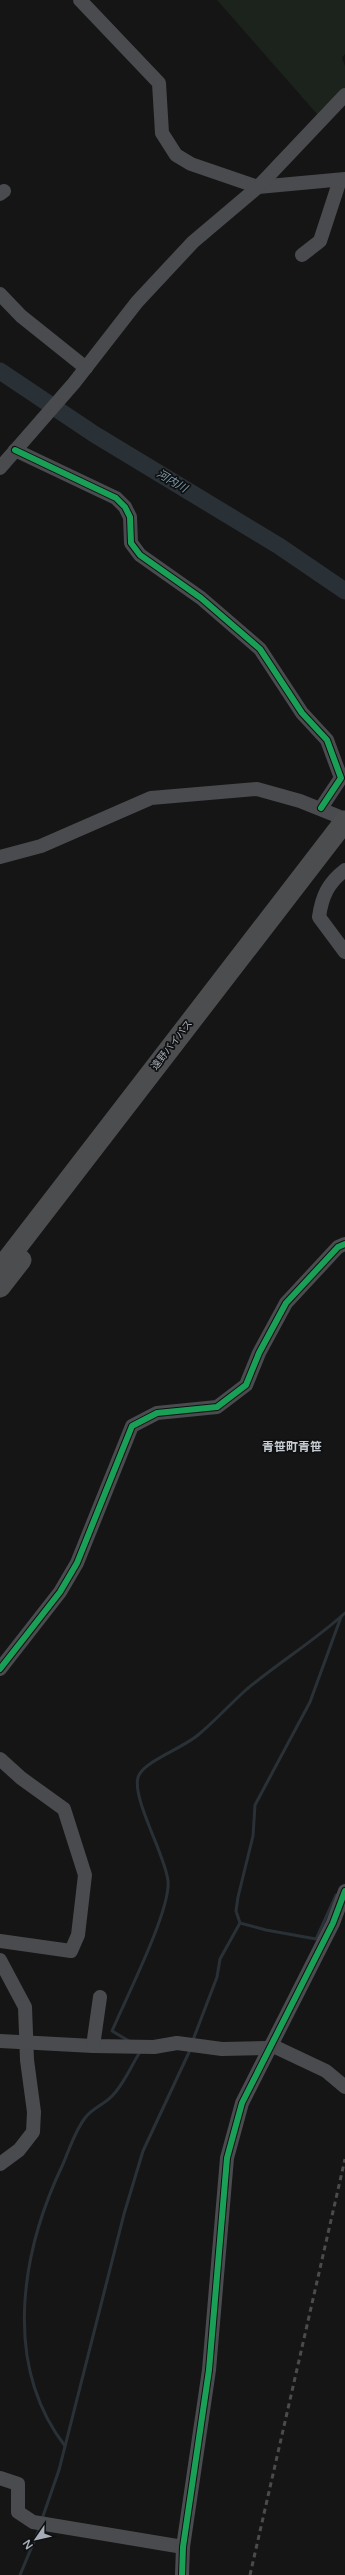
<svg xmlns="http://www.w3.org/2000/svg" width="345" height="2575" font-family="'Varela Round','Noto Sans JP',sans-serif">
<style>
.green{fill:#1c221c}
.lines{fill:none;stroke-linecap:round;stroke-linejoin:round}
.stream{stroke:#293137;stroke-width:3}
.river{stroke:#293137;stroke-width:17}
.minor{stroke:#494b4e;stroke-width:14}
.highway{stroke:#4c4d4f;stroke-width:21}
.rail{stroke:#494b4d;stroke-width:3;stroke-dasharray:5 4;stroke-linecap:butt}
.cycleway-casing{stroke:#0f1011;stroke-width:8}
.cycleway{stroke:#1a9f57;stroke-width:6}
.labels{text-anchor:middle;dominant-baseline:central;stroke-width:3.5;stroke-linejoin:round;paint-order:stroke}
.street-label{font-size:10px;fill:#a6adb6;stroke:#0f1011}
.water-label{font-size:11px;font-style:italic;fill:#7e9eb0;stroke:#0f1011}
.quarter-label{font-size:12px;font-weight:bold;fill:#c7cbd2;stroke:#0f1011}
</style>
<rect width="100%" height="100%" fill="#151515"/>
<path class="green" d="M217 0H345V54L342 58 345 66V102L324 122Z"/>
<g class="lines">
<g class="stream">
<path d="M240 1923 266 1930 316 1939 336 1895"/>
<path d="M193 2040 217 1977 220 1959 240 1923 236 1911 238 1897 253 1836 255 1805 310 1702 341 1617"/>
<path d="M129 2041 112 2031C125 2000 171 1910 168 1881 166 1856 129 1794 139 1775 147 1760 183 1748 198 1735 215 1721 230 1704 247 1689 278 1663 314 1641 345 1613"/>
<path d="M65 2446C2 2364 21 2252 63 2164 69 2150 75 2131 85 2118 91 2109 103 2105 111 2097 123 2086 131 2066 140 2052"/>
<path d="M42 2519 59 2470 124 2214 143 2151 191 2048"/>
<path d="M20 2575 40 2527"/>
</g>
<path class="river" d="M0 371 94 434 279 546 345 591"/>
<g class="minor">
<path d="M80 0 159 83 162 133 176 155 191 164 258 187 345 179"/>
<path d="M0 194 4 191"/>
<path d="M302 255 320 241 340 180"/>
<path d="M0 294 21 316 86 368"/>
<path d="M15 450 116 498 125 507 130 517 131 543 140 555 201 598 260 649 302 713 327 740 341 778 321 808"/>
<path d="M0 468 74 383 137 302 193 242 258 187 345 95"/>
<path d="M0 857 41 846 151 798 257 789 300 801 345 819"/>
<path d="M345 870C328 883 322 896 319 917L345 952"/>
<path d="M0 1669 60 1592 77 1563 132 1426 157 1413 217 1407 246 1385 259 1353 286 1303 338 1247 345 1244"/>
<path d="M0 1759 21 1778 64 1809 85 1875 78 1935 71 1951 0 1941"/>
<path d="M0 1960 25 2007 27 2060 34 2112 33 2132 19 2150 0 2164"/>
<path d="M0 2041 93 2046 154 2047 177 2043 222 2049 269 2048"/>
<path d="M271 2045 326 2071 345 2087"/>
<path d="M93 2046 100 1997"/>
<path d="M0 2478 18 2484V2512L33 2522 183 2547"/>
<path d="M182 2575 183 2547 209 2370 227 2158 242 2103 333 1923 345 1891"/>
</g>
<g class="highway">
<path d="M0 1269 345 821"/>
<path d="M0 1287 21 1260"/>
</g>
<path class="rail" d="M250 2575 345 2159"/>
<g class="cycleway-casing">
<g id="cycleway">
<path d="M15 450 116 498 125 507 130 517 131 543 140 555 201 598 260 649 302 713 327 740 341 778 321 808"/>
<path d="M0 1669 60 1592 77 1563 132 1426 157 1413 217 1407 246 1385 259 1353 286 1303 338 1247 345 1244"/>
<path d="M182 2575 183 2547 209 2370 227 2158 242 2103 333 1923 345 1891"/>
</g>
</g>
<use href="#cycleway" class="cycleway"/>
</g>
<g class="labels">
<g class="street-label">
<text transform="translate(172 1045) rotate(-52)">遠野バイパス</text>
</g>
<g class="water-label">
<text transform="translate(172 481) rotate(31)">河内川</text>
</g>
<g class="quarter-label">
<text x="292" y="1447">青笹町青笹</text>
</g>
</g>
<g transform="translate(36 2539) rotate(236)" stroke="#0f1011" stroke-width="3" paint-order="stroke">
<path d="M0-3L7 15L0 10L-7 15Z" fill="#a6adb6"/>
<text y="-6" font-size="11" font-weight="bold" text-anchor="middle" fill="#a6adb6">N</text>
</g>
</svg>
